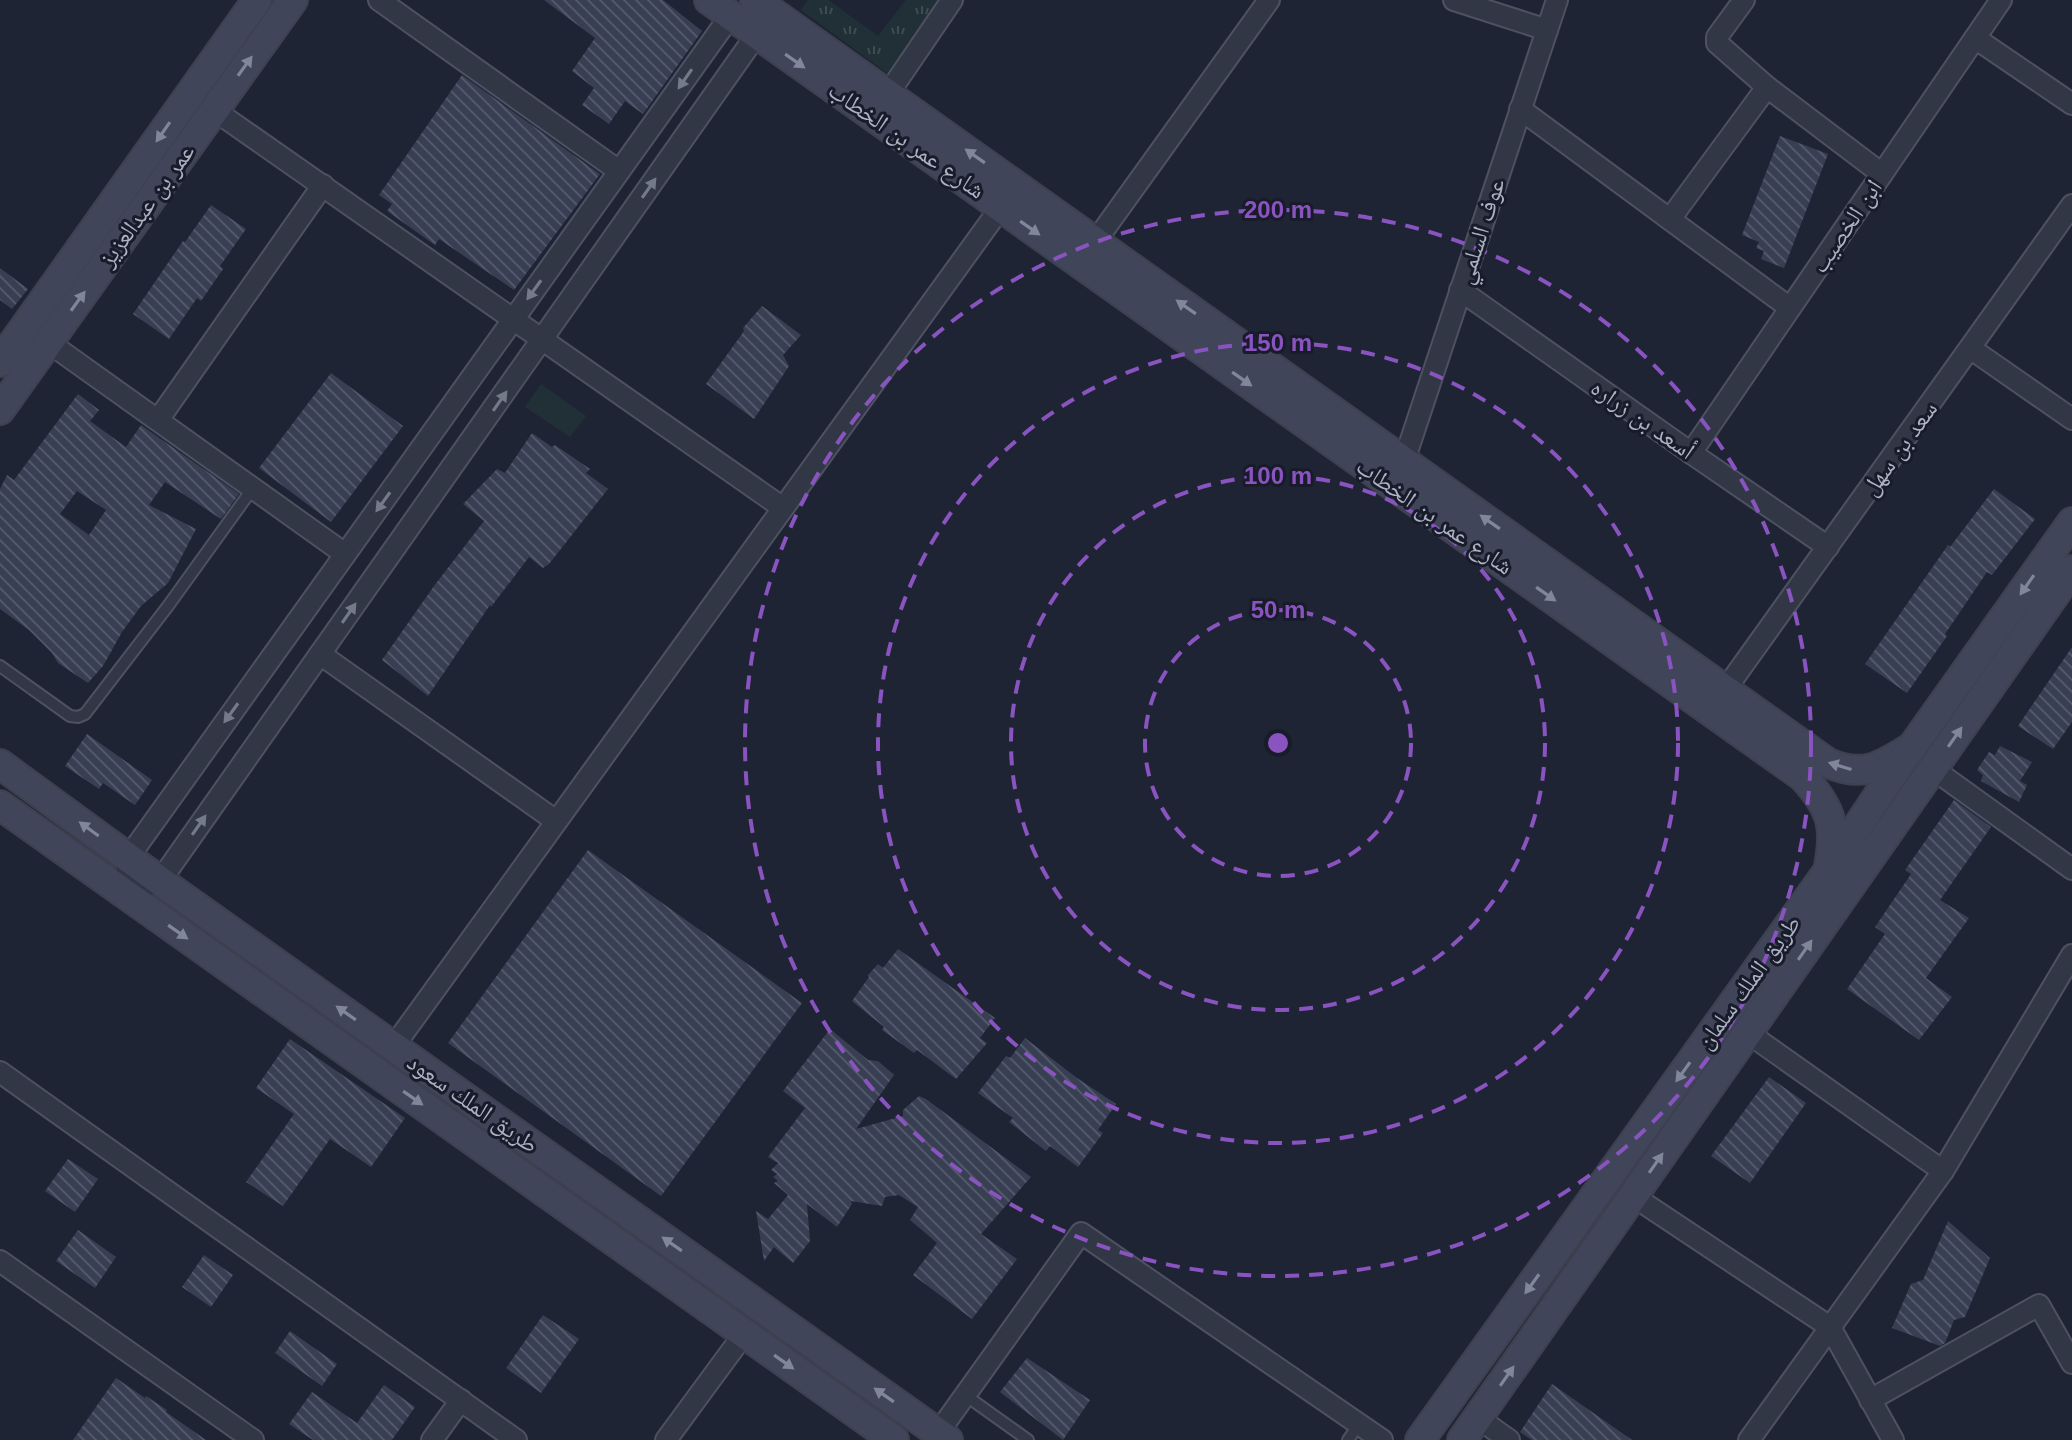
<svg xmlns="http://www.w3.org/2000/svg" width="2072" height="1440" font-family="Arial,'Noto Naskh Arabic',sans-serif">
<style>
.park{fill:url(#park-tufts)}
.pitch{fill:#213036}
.building{fill:url(#building-back-hatch);fill-rule:evenodd}
.lines{fill:none;stroke-linecap:round;stroke-linejoin:round}
.lane-casing{stroke:#4d5161;stroke-width:14}
.street-casing{stroke:#4d5161;stroke-width:24}
.secondary-casing{stroke:#3c404f;stroke-width:32}
.lane{stroke:#323746;stroke-width:10}
.street{stroke:#323746;stroke-width:20}
.secondary{stroke:#404559;stroke-width:28}
.oneway{fill:#818699}
.oneway2{fill:#757a8b}
.ring{fill:none;stroke:#8a54c0;stroke-width:4;stroke-dasharray:14 10}
.labels{text-anchor:middle;dominant-baseline:central;stroke-width:6;stroke-linejoin:round;paint-order:stroke}
.street-label{font-size:24px;fill:#acb1c3;stroke:#181c2a}
.centre{fill:#8a54c0;stroke:#181c2a;stroke-width:4}
.ring-label{font-size:24px;text-anchor:middle;font-weight:bold;fill:#8a54c0;stroke:#181c2a;stroke-width:6;stroke-linejoin:round;paint-order:stroke}
</style>
<defs>
<pattern id="park-tufts" width="24" height="20" patternUnits="userSpaceOnUse" patternTransform="scale(2)"><rect width="24" height="20" fill="#213036"/><path d="M3 7l-1-3M5 7V3M7 7l1-3M15 17l-1-3M17 17v-4M19 17l1-3" fill="none" stroke="#3f4c51"/></pattern>
<pattern id="building-back-hatch" width="6" height="6" patternUnits="userSpaceOnUse" patternTransform="scale(2)"><rect width="6" height="6" fill="#383f53"/><path d="M-1 5l2 2M0 0l6 6M5-1l2 2" fill="none" stroke="#52586a"/></pattern>
</defs>
<rect width="100%" height="100%" fill="#1f2435"/>
<path class="park" d="M808 0H828L878 36 906 0H946L890 75 801 10Z"/>
<path class="pitch" d="M541 384 586 416 570 437 525 407Z"/>
<g class="building">
<path d="M544 0H663L702 31 643 114 625 101 609 124 582 105 594 88 572 71 595 38Z"/>
<path d="M462 75 600 174 514 290 439 239 435 245 387 211 392 204 379 195Z"/>
<path d="M1780 136 1828 154 1784 268 1761 259 1764 251 1756 248 1759 242 1742 235Z"/>
<path d="M211 205 246 229 220 266 223 269 201 301 197 298 169 339 133 314 183 241 185 242Z"/>
<path d="M0 268 28 289 12 309 0 300Z"/>
<path d="M762 306 801 335 783 355 789 366 754 419 706 384 744 331 743 328Z"/>
<path d="M331 373 403 426 331 522 259 468Z"/>
<path d="M78 394 99 410 90 421 126 447 141 425 239 494 221 519 165 482 149 505 196 529 168 583 141 606 122 632 103 666 88 683 58 663 52 653 29 630 0 609V489L7 475 14 480ZM77 491 106 510 89 535 60 514Z"/>
<path d="M532 433 552 447 555 445 590 469 586 473 608 489 549 564 543 568 529 557 491 607 490 605 428 696 382 660 434 586 484 521 463 504 497 469 505 473Z"/>
<path d="M1994 489 2035 519 1992 575 1987 572 1945 634 1947 636 1907 693 1865 664 1948 545 1950 547Z"/>
<path d="M2072 647V722L2053 749 2018 726Z"/>
<path d="M87 734 152 780 135 805 103 783 99 789 65 766Z"/>
<path d="M2000 746 2032 762 2020 781 2027 785 2019 802 1981 781 1983 775 1977 770 1989 752 1995 755Z"/>
<path d="M1954 800 1991 827 1940 900 1969 918 1926 978 1952 997 1919 1040 1847 989 1885 934 1875 927 1911 874 1905 870Z"/>
<path d="M588 850 802 1003 661 1196 448 1043Z"/>
<path d="M898 949 995 1018 980 1038 987 1043 956 1079 917 1050 914 1053 882 1030 884 1027 852 1001 869 977 868 975 878 964 883 968Z"/>
<path d="M830 1029 868 1060 878 1061 894 1075 856 1129 903 1116V1110L919 1096 926 1099 1031 1177 981 1234 1017 1259 972 1319 913 1275 937 1243 910 1220 918 1207 899 1195 885 1197 882 1206 851 1201 852 1204 837 1227 807 1204 810 1241 793 1263 774 1247 764 1261 756 1211 768 1219 788 1195 774 1183 778 1181 773 1177 777 1174 771 1170 778 1163 768 1157 805 1108 783 1091Z"/>
<path d="M1025 1038 1077 1078 1116 1104 1098 1130 1103 1133 1078 1167 1050 1146 1046 1151 1009 1122 1013 1118 978 1093 1006 1056 1010 1058Z"/>
<path d="M290 1039 405 1118 371 1167 330 1139 283 1206 246 1182 294 1114 256 1088Z"/>
<path d="M1769 1077 1806 1103 1750 1183 1711 1156Z"/>
<path d="M68 1159 98 1179 75 1212 45 1191Z"/>
<path d="M1948 1221 1990 1258 1965 1317 1954 1320 1945 1343 1940 1346 1892 1328 1911 1284 1923 1280Z"/>
<path d="M78 1230 116 1257 95 1288 56 1261Z"/>
<path d="M204 1255 233 1275 211 1307 182 1287Z"/>
<path d="M543 1315 579 1339 541 1393 506 1368Z"/>
<path d="M290 1331 337 1364 322 1386 275 1353Z"/>
<path d="M1027 1358 1090 1400 1063 1440 1000 1392Z"/>
<path d="M116 1378 145 1398 146 1396 167 1410 166 1412 206 1440H73Z"/>
<path d="M1552 1384 1632 1440H1532L1520 1432Z"/>
<path d="M384 1385 415 1407 392 1440H313L289 1424 312 1392 357 1423Z"/>
</g>
<g class="lines">
<g class="lane-casing">
<g id="lane">
<path d="M0 666 70 716 78 717 85 714 168 606 253 488"/>
<path d="M965 1395 1028 1440"/>
<path d="M1348 1440 1359 1424"/>
</g>
</g>
<g class="street-casing">
<g id="street">
<path d="M379 0 619 171"/>
<path d="M1454 0 1547 30"/>
<path d="M1744 0 1717 37V43L1767 87"/>
<path d="M731 15 128 858 124 894 160 881 757 34"/>
<path d="M1975 38 2072 104"/>
<path d="M888 94 952 0"/>
<path d="M1520 109 1790 308"/>
<path d="M214 110 783 508"/>
<path d="M1670 219 1767 87 1882 174"/>
<path d="M1095 242 1269 0"/>
<path d="M1460 290 1691 453 1828 547"/>
<path d="M48 342 345 554"/>
<path d="M1970 348 2072 419"/>
<path d="M158 420 323 185"/>
<path d="M1691 453 2001 0"/>
<path d="M1404 461 1557 0"/>
<path d="M320 654 556 821"/>
<path d="M1725 690 2072 205"/>
<path d="M1933 769 2072 869"/>
<path d="M1748 1033 1943 1171"/>
<path d="M394 1046 1001 207"/>
<path d="M0 1072 516 1440"/>
<path d="M1633 1196 1830 1327 1893 1440"/>
<path d="M0 1261 253 1440"/>
<path d="M1870 1400 2039 1305 2072 1363"/>
<path d="M1478 1418 1509 1440"/>
<path d="M938 1433 1081 1233 1382 1440"/>
<path d="M432 1440 461 1400"/>
<path d="M666 1440 744 1334"/>
<path d="M1749 1440 1943 1171 2072 955"/>
</g>
</g>
<g class="secondary-casing">
<g id="secondary">
<path d="M709 0 1803 777C1833 810 1837 828 1828 871"/>
<path d="M755 0 1828 763C1863 778 1881 767 1912 747"/>
<path d="M0 362 257 0"/>
<path d="M0 410 293 0"/>
<path d="M0 764 160 881 948 1440"/>
<path d="M0 805 894 1440"/>
<path d="M1420 1440 1828 871 1888 781 2072 522"/>
<path d="M1462 1440 2072 570"/>
</g>
</g>
<use href="#lane" class="lane"/>
<use href="#street" class="street"/>
<use href="#secondary" class="secondary"/>
</g>
<defs><path id="oneway-solid" d="M-6-.8H1V-3.2L6.5 0L1 3.2V.8H-6Z" transform="scale(2)"/></defs>
<g class="oneway">
<use href="#oneway-solid" transform="translate(795 61) rotate(35)"/>
<use href="#oneway-solid" transform="translate(245 66) rotate(-54)"/>
<use href="#oneway-solid" transform="translate(163 132) rotate(125)"/>
<use href="#oneway-solid" transform="translate(975 156) rotate(-145)"/>
<use href="#oneway-solid" transform="translate(1030 228) rotate(35)"/>
<use href="#oneway-solid" transform="translate(78 301) rotate(-54)"/>
<use href="#oneway-solid" transform="translate(1186 307) rotate(-145)"/>
<use href="#oneway-solid" transform="translate(1242 379) rotate(35)"/>
<use href="#oneway-solid" transform="translate(1490 522) rotate(-145)"/>
<use href="#oneway-solid" transform="translate(2027 585) rotate(125)"/>
<use href="#oneway-solid" transform="translate(1546 594) rotate(35)"/>
<use href="#oneway-solid" transform="translate(1955 737) rotate(-55)"/>
<use href="#oneway-solid" transform="translate(1840 766) rotate(-163)"/>
<use href="#oneway-solid" transform="translate(89 829) rotate(-144)"/>
<use href="#oneway-solid" transform="translate(178 932) rotate(35)"/>
<use href="#oneway-solid" transform="translate(1805 950) rotate(-55)"/>
<use href="#oneway-solid" transform="translate(346 1013) rotate(-145)"/>
<use href="#oneway-solid" transform="translate(1683 1072) rotate(126)"/>
<use href="#oneway-solid" transform="translate(413 1098) rotate(35)"/>
<use href="#oneway-solid" transform="translate(1656 1163) rotate(-55)"/>
<use href="#oneway-solid" transform="translate(672 1244) rotate(-145)"/>
<use href="#oneway-solid" transform="translate(1532 1284) rotate(126)"/>
<use href="#oneway-solid" transform="translate(784 1362) rotate(35)"/>
<use href="#oneway-solid" transform="translate(1507 1376) rotate(-55)"/>
<use href="#oneway-solid" transform="translate(884 1395) rotate(-145)"/>
</g>
<g class="oneway2">
<use href="#oneway-solid" transform="translate(685 79) rotate(125)"/>
<use href="#oneway-solid" transform="translate(649 188) rotate(-55)"/>
<use href="#oneway-solid" transform="translate(534 290) rotate(126)"/>
<use href="#oneway-solid" transform="translate(500 401) rotate(-55)"/>
<use href="#oneway-solid" transform="translate(383 502) rotate(126)"/>
<use href="#oneway-solid" transform="translate(349 613) rotate(-55)"/>
<use href="#oneway-solid" transform="translate(231 713) rotate(126)"/>
<use href="#oneway-solid" transform="translate(199 825) rotate(-55)"/>
</g>
<g class="ring">
<circle cx="1278" cy="743" r="133"/>
<circle cx="1278" cy="743" r="267"/>
<circle cx="1278" cy="743" r="400"/>
<circle cx="1278" cy="743" r="533"/>
</g>
<g class="labels">
<g class="street-label">
<text transform="translate(907 140) rotate(35)">شارع عمر بن الخطاب</text>
<text transform="translate(146 205) rotate(-54)">عمر بن عبدالعزيز</text>
<text transform="translate(1846 226) rotate(-56)">ابن الخصيب</text>
<text transform="translate(1480 231) rotate(-72)">عوف السلمي</text>
<text transform="translate(1643 419) rotate(35)">أسعد بن زراره</text>
<text transform="translate(1899 448) rotate(-54)">سعد بن سهل</text>
<text transform="translate(1435 516) rotate(35)">شارع عمر بن الخطاب</text>
<text transform="translate(1748 982) rotate(-54)">طريق الملك سلمان</text>
<text transform="translate(473 1103) rotate(35)">طريق الملك سعود</text>
</g>
</g>
<circle cx="1278" cy="743" r="12" class="centre"/>
<g class="ring-label">
<text x="1278" y="218">200 m</text>
<text x="1278" y="351">150 m</text>
<text x="1278" y="484">100 m</text>
<text x="1278" y="618">50 m</text>
</g>
</svg>
